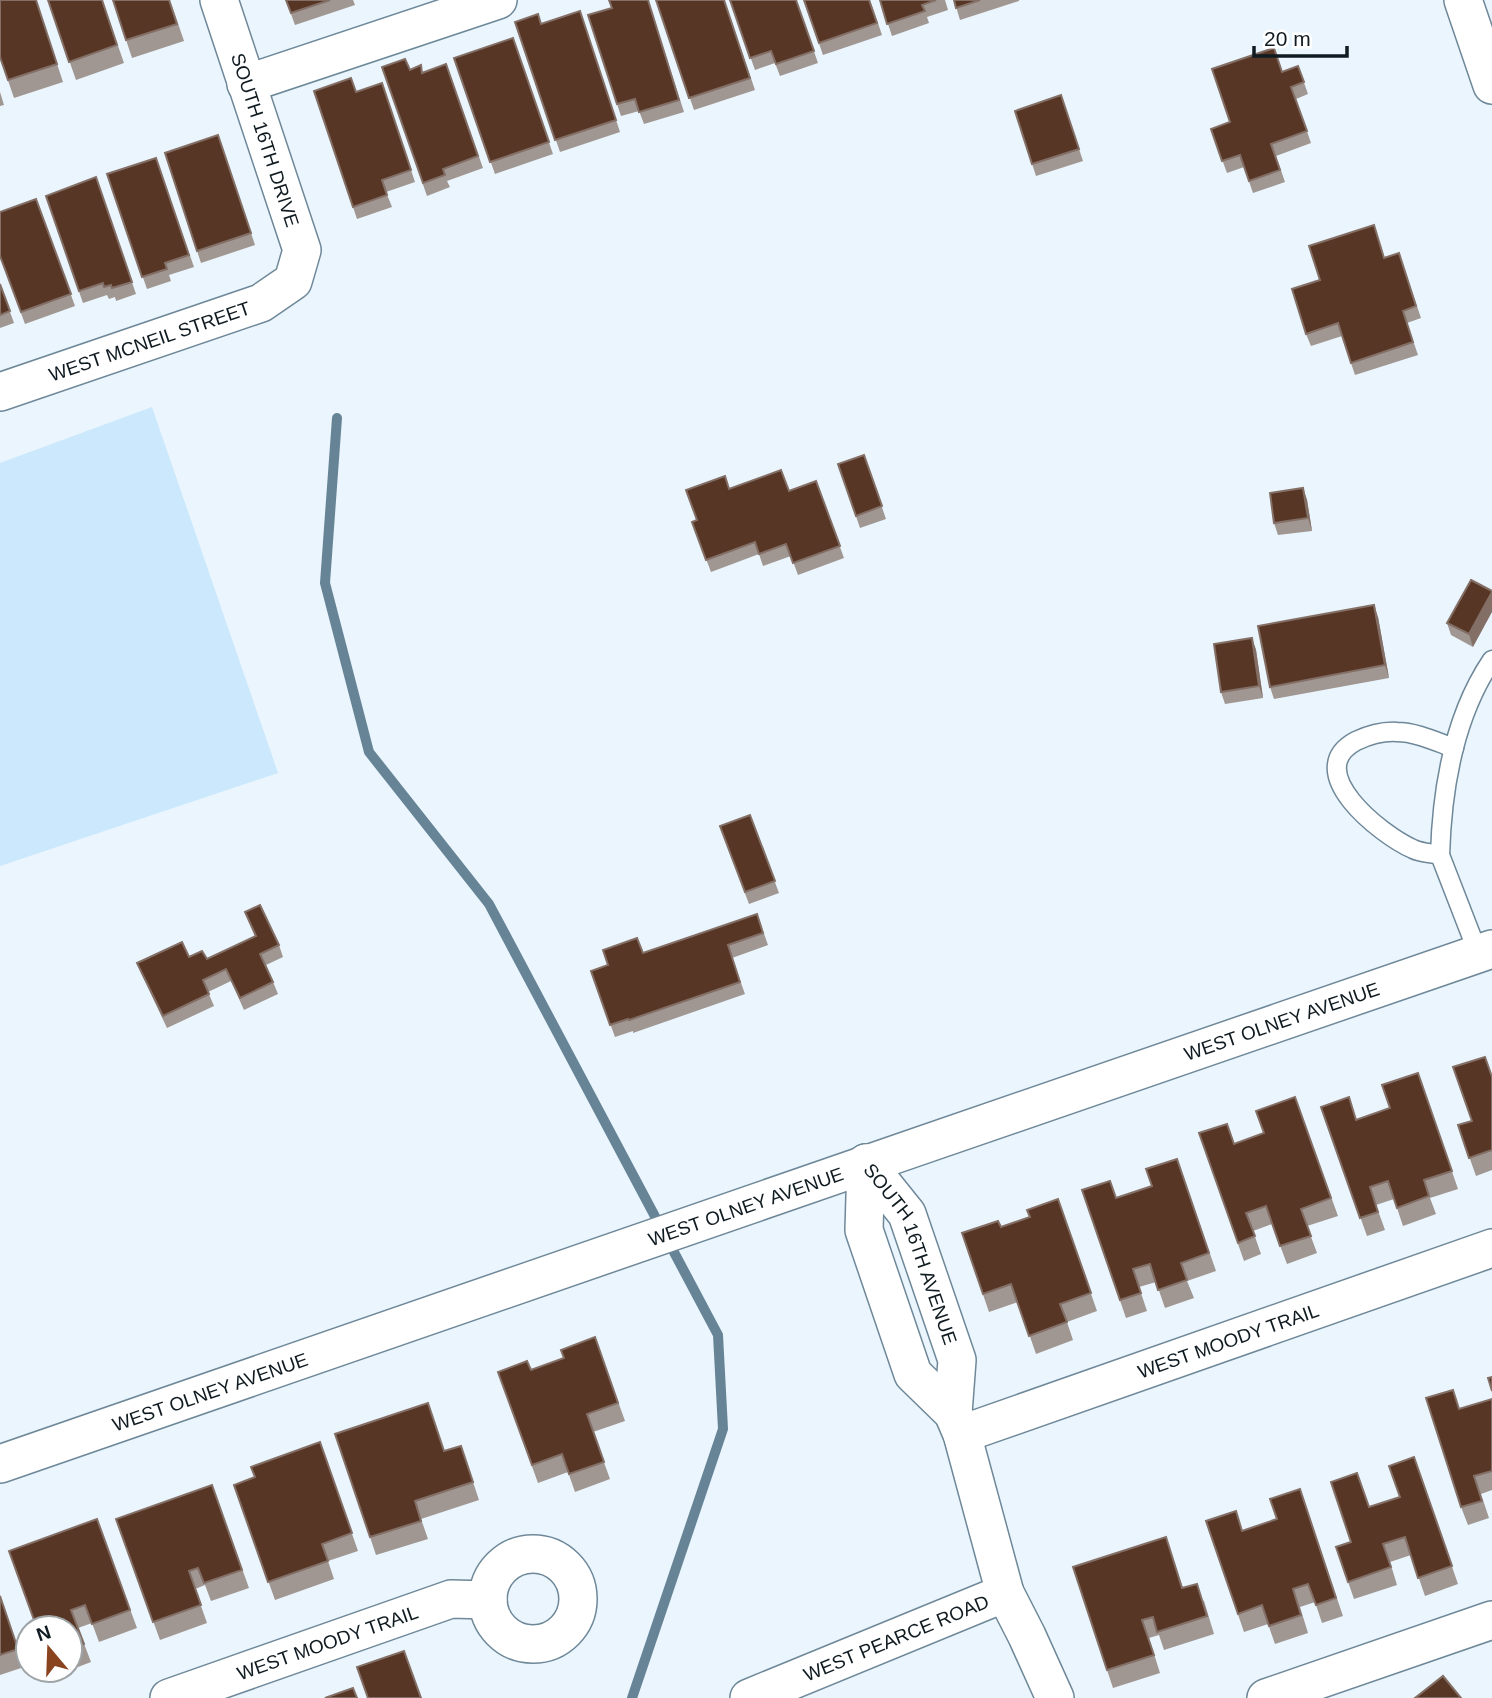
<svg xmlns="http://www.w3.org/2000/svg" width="1492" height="1698" font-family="Arial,sans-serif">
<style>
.green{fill:#cbe8fc}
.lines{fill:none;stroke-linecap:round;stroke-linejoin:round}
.stream{stroke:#678497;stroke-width:10}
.service-casing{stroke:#6e8899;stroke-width:21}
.minor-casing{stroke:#6e8899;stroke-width:40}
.service{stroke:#fff;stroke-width:18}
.minor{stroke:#fff;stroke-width:37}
.wall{fill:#a09692}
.shaded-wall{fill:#836f66}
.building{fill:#573626;stroke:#836f66;stroke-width:2}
.labels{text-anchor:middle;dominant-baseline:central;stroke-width:7;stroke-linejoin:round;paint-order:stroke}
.street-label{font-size:19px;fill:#101b21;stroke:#fff}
</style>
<rect width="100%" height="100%" fill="#eaf5fd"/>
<path class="green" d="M152 407 278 773 0 866V463Z"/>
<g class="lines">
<path class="stream" d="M337 418 325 583 369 752 489 904 718 1335 723 1429 632 1698"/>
<g class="service-casing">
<g id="service">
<path d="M1440 855C1431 853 1421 853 1413 849 1381 835 1300 771 1356 741 1369 735 1382 731 1397 732 1416 732 1437 742 1454 748"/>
<path d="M1478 953 1440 855C1442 787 1454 716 1492 660"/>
</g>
</g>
<g class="minor-casing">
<g id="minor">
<path d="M1463 0 1492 85"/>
<path d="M246 84 498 0"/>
<path id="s1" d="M0 392 261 303 293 281 302 250 219 0"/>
<path d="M866 1163 864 1230 913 1374 953 1413 962 1434 1005 1593 1027 1636 1055 1698"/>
<path id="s2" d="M866 1163 907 1214 957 1360 953 1413"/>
<path id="s3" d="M962 1434 1492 1248"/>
<path id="s4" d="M0 1464C498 1293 994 1119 1492 949"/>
<circle cx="533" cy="1599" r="45"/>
<path id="s5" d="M169 1698 451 1599 488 1600"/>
<path id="s6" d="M749 1698 1005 1593"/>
<path d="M1266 1698 1492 1620"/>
</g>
</g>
<use href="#service" class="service"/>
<use href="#minor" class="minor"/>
</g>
<g class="wall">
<path d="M36 0 63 82 14 98 0 57Z"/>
<path d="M48 0H102L124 63 76 80Z"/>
<path d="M113 0H170L184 41 132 58Z"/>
<path d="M286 0H353L355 5 295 25Z"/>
<path d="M609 0H648L684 112 644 124 639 111 621 116 617 104 612 8Z"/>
<path d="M656 0H724L755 90 694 110Z"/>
<path d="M730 0H796L818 63 780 76 775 63 755 70Z"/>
<path d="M804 0H870L882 35 823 55Z"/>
<path d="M880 0H945L948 10 927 17 929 23 892 36Z"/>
<path d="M954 0H1019V1L960 20Z"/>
<path d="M580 11 620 132 560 152 515 22 541 24Z"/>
<path d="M513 38 553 154 495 174 454 58Z"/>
<path d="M446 64 483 168 447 181 450 187 427 196 382 67 424 72Z"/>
<path d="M1298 66 1308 94 1296 99 1311 143 1276 156 1285 182 1253 193 1244 167 1227 173 1211 129 1230 122 1282 72Z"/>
<path d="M382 83 415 182 386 192 392 207 357 219 314 91 356 92Z"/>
<path d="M0 92 4 105 0 106Z"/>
<path d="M1061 95 1083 161 1036 176 1015 111Z"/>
<path d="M218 135 255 245 201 263 165 153Z"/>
<path d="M156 158 194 267 169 275 171 281 147 289 107 174Z"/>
<path d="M96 177 136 294 116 301 115 297 109 299 107 295 83 303 46 196Z"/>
<path d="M36 199 75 306 25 324 0 256Z"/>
<path d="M1399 253 1421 318 1407 323 1418 355 1355 375 1342 336 1311 346 1306 334 1385 258Z"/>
<path d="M0 284 14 323 0 328Z"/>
<path d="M864 455 886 519 860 528 838 464Z"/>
<path d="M816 481 844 558 798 575 791 556 763 566 759 554 711 572 692 522 697 520 730 489 789 491Z"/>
<path d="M1303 488 1307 500 1312 531 1278 535 1274 523Z"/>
<path d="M1471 580 1473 647 1451 635 1447 623Z"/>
<path d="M1378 617 1389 678 1274 699 1270 687Z"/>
<path d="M1252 638 1256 650 1263 698 1225 704 1221 692Z"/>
<path d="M750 815 779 893 749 904 720 826Z"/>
<path d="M245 912 279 945 283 957 266 965 278 994 244 1010 231 981 208 992 214 1006 167 1028 142 975 137 963 189 957 207 959 255 936Z"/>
<path d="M757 914 768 945 732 958 745 994 633 1033V1031L615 1037 591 971Z"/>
<path d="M1418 1073 1458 1189 1430 1198 1436 1214 1403 1226 1394 1199 1376 1205 1385 1230 1367 1236 1321 1107 1357 1119 1390 1108Z"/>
<path d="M1492 1077V1170L1476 1176 1458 1125 1472 1121Z"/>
<path d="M1295 1097 1338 1216 1307 1226 1317 1253 1287 1264 1272 1224 1253 1231 1261 1254 1244 1261 1199 1133 1234 1144 1264 1133Z"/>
<path d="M1177 1159 1216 1271 1187 1281 1194 1298 1165 1308 1156 1282 1139 1287 1147 1311 1126 1318 1082 1190 1116 1198 1152 1186Z"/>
<path d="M1058 1199 1097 1311 1067 1322 1073 1340 1036 1354 1018 1302 989 1312 962 1233 1001 1227 1030 1217Z"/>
<path d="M595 1337 625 1421 593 1432 610 1479 575 1492 568 1472 538 1483 498 1372 531 1370 564 1358Z"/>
<path d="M1492 1399V1490L1481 1494 1489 1518 1468 1525 1461 1507 1460 1409Z"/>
<path d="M320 1442 358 1551 328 1561 334 1579 275 1600 234 1485 255 1477Z"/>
<path d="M445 1451 467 1464 479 1500 421 1519 428 1539 376 1555 370 1537Z"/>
<path d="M1414 1457 1458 1584 1425 1596 1411 1555 1390 1562 1397 1585 1354 1599 1336 1547 1351 1542 1369 1507 1400 1497Z"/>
<path d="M212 1485 249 1588 211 1601 205 1585 195 1589 207 1623 160 1640 116 1519Z"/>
<path d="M1300 1489 1343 1616 1322 1623 1315 1602 1300 1607 1308 1633 1275 1644 1268 1624 1244 1632 1206 1521 1243 1531 1277 1519Z"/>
<path d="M97 1519 137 1628 99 1642 92 1623 78 1628 91 1662 70 1670V1628H37Z"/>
<path d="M1172 1555 1183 1588 1204 1601 1214 1634 1164 1650 1159 1635 1149 1638 1160 1673 1113 1688 1107 1670Z"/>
<path d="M0 1595 24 1667 0 1675Z"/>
<path d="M52 1670H70L54 1676Z"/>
</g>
<g class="shaded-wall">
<path d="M1303 488 1307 500 1312 531 1308 518Z"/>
<path d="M1492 592V612L1473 647 1469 634Z"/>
<path d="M1374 605 1378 617 1389 678 1385 665Z"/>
<path d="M1252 638 1256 650 1263 698 1259 686Z"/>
</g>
<g class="building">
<path d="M0 0H36L57 64 8 80 0 57Z"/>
<path d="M48 0H102L117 45 69 62Z"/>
<path d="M113 0H169L177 24 126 40Z"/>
<path d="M286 0H330L291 13Z"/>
<path d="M609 0H648L679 100 639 112 635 99 617 104 588 15 612 8Z"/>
<path d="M656 0H724L750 78 689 98Z"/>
<path d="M730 0H796L814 51 776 64 771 51 750 58Z"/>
<path d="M804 0H869L877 23 819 43Z"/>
<path d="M880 0H936L922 5 925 11 887 24Z"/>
<path d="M954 0H980L956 8Z"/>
<path d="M580 11 616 120 555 140 515 22 538 14 541 24Z"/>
<path d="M513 38 549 142 490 162 454 58Z"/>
<path d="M1274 48 1282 72 1298 66 1304 82 1291 87 1307 131 1271 144 1280 170 1249 181 1240 155 1222 161 1211 129 1230 122 1212 69Z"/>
<path d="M405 59 410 70 421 65 422 73 446 64 478 156 443 169 445 175 423 183 382 67Z"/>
<path d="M351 78 356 92 382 83 411 170 382 180 387 195 353 207 314 91Z"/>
<path d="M1061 95 1079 149 1032 164 1015 111Z"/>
<path d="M218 135 251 233 197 251 165 153Z"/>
<path d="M156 158 189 255 165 263 167 269 142 277 107 174Z"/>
<path d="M96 177 132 282 112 288 111 285 104 287 103 283 79 291 46 196Z"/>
<path d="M36 199 71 294 21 312 0 256V212Z"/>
<path d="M1374 225 1384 258 1399 253 1416 306 1403 311 1413 342 1351 363 1338 323 1306 334 1292 289 1320 280 1309 246Z"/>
<path d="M0 284 10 311 0 315Z"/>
<path d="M864 455 882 506 856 516 838 464Z"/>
<path d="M781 470 789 491 816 481 840 546 793 563 786 544 759 554 755 542 706 560 692 522 697 520 686 490 725 476 729 489Z"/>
<path d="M1303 488 1308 518 1274 523 1270 493Z"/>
<path d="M1471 580 1492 591V592L1469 634 1447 623Z"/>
<path d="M1374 605 1385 665 1270 687 1258 626Z"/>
<path d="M1252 638 1259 686 1221 692 1214 644Z"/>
<path d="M750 815 775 881 745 892 720 826Z"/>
<path d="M260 905 279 945 260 954 273 982 240 998 226 969 203 980 209 994 163 1016 137 963 182 942 189 957 202 951 207 959 256 936 245 912Z"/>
<path d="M757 914 763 933 728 945 740 982 629 1020 628 1019 610 1025 591 971 608 965 603 950 637 938 643 953Z"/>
<path d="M1485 1057 1492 1077V1150L1469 1158 1458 1125 1472 1121 1453 1067Z"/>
<path d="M1418 1073 1452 1171 1424 1180 1429 1196 1397 1208 1388 1181 1370 1187 1378 1212 1360 1218 1321 1107 1349 1097 1356 1120 1390 1108 1382 1085Z"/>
<path d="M1295 1097 1331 1198 1301 1209 1311 1236 1280 1246 1266 1206 1246 1213 1255 1236 1238 1243 1199 1133 1227 1124 1234 1144 1264 1133 1256 1111Z"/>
<path d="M1177 1159 1209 1253 1181 1263 1187 1280 1158 1290 1150 1264 1133 1269 1141 1293 1120 1300 1082 1190 1110 1181 1116 1198 1152 1186 1146 1169Z"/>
<path d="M1058 1199 1091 1293 1060 1304 1067 1322 1029 1336 1011 1284 983 1294 962 1233 998 1221 1001 1227 1030 1217 1027 1210Z"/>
<path d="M595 1337 618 1403 587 1414 604 1462 569 1474 562 1454 532 1465 498 1372 527 1361 531 1370 564 1358 561 1350Z"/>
<path d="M1492 1377V1391L1488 1378Z"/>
<path d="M1453 1390 1459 1409 1492 1399V1471L1474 1476 1482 1501 1461 1507 1426 1398Z"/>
<path d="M428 1403 444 1451 461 1446 473 1482 415 1501 421 1521 370 1537 335 1434Z"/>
<path d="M320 1442 352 1533 322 1544 328 1561 268 1582 234 1485 255 1477 251 1467Z"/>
<path d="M1414 1457 1452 1566 1418 1578 1405 1537 1383 1544 1391 1567 1348 1582 1336 1547 1351 1542 1331 1482 1357 1473 1369 1507 1400 1497 1389 1466Z"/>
<path d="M212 1485 242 1570 204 1583 198 1568 189 1571 201 1605 153 1622 116 1519Z"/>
<path d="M1300 1489 1336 1598 1316 1605 1308 1584 1293 1589 1301 1615 1269 1626 1262 1605 1238 1614 1206 1521 1236 1511 1242 1531 1277 1519 1270 1499Z"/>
<path d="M97 1519 130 1610 92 1624 85 1605 71 1610 84 1644 70 1650V1628H37L9 1551Z"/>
<path d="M1166 1537 1182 1588 1197 1584 1207 1616 1157 1632 1153 1617 1142 1620 1154 1655 1107 1670 1073 1567Z"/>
<path d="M0 1596 18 1649 0 1655Z"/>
<path d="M404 1651 421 1698H368L357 1667Z"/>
<path d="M1443 1676 1461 1698H1415Z"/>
<path d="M353 1688 357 1698H325Z"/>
</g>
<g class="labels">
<g class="street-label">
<text transform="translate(265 140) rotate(72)">SOUTH 16TH DRIVE</text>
<text stroke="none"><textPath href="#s1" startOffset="158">WEST MCNEIL STREET</textPath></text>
<text stroke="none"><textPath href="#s4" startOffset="1356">WEST OLNEY AVENUE</textPath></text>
<text stroke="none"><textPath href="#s4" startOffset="789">WEST OLNEY AVENUE</textPath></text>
<text stroke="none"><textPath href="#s2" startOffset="103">SOUTH 16TH AVENUE</textPath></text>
<text stroke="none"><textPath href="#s3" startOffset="282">WEST MOODY TRAIL</textPath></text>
<text stroke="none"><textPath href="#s4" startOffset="222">WEST OLNEY AVENUE</textPath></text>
<text stroke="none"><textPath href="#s6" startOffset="159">WEST PEARCE ROAD</textPath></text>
<text stroke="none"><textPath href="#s5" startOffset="168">WEST MOODY TRAIL</textPath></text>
</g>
</g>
<g transform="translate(49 1649) rotate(341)"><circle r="33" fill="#ffffff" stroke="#9fa4a6" stroke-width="2"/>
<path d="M0-5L12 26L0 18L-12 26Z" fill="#8a431f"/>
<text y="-10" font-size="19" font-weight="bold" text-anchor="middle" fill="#101b21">N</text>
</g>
<path d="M1254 46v10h93v-10" fill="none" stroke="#101b21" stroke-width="3.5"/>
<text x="1264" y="46" font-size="21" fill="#101b21" stroke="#ffffff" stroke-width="5" paint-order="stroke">20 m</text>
</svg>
